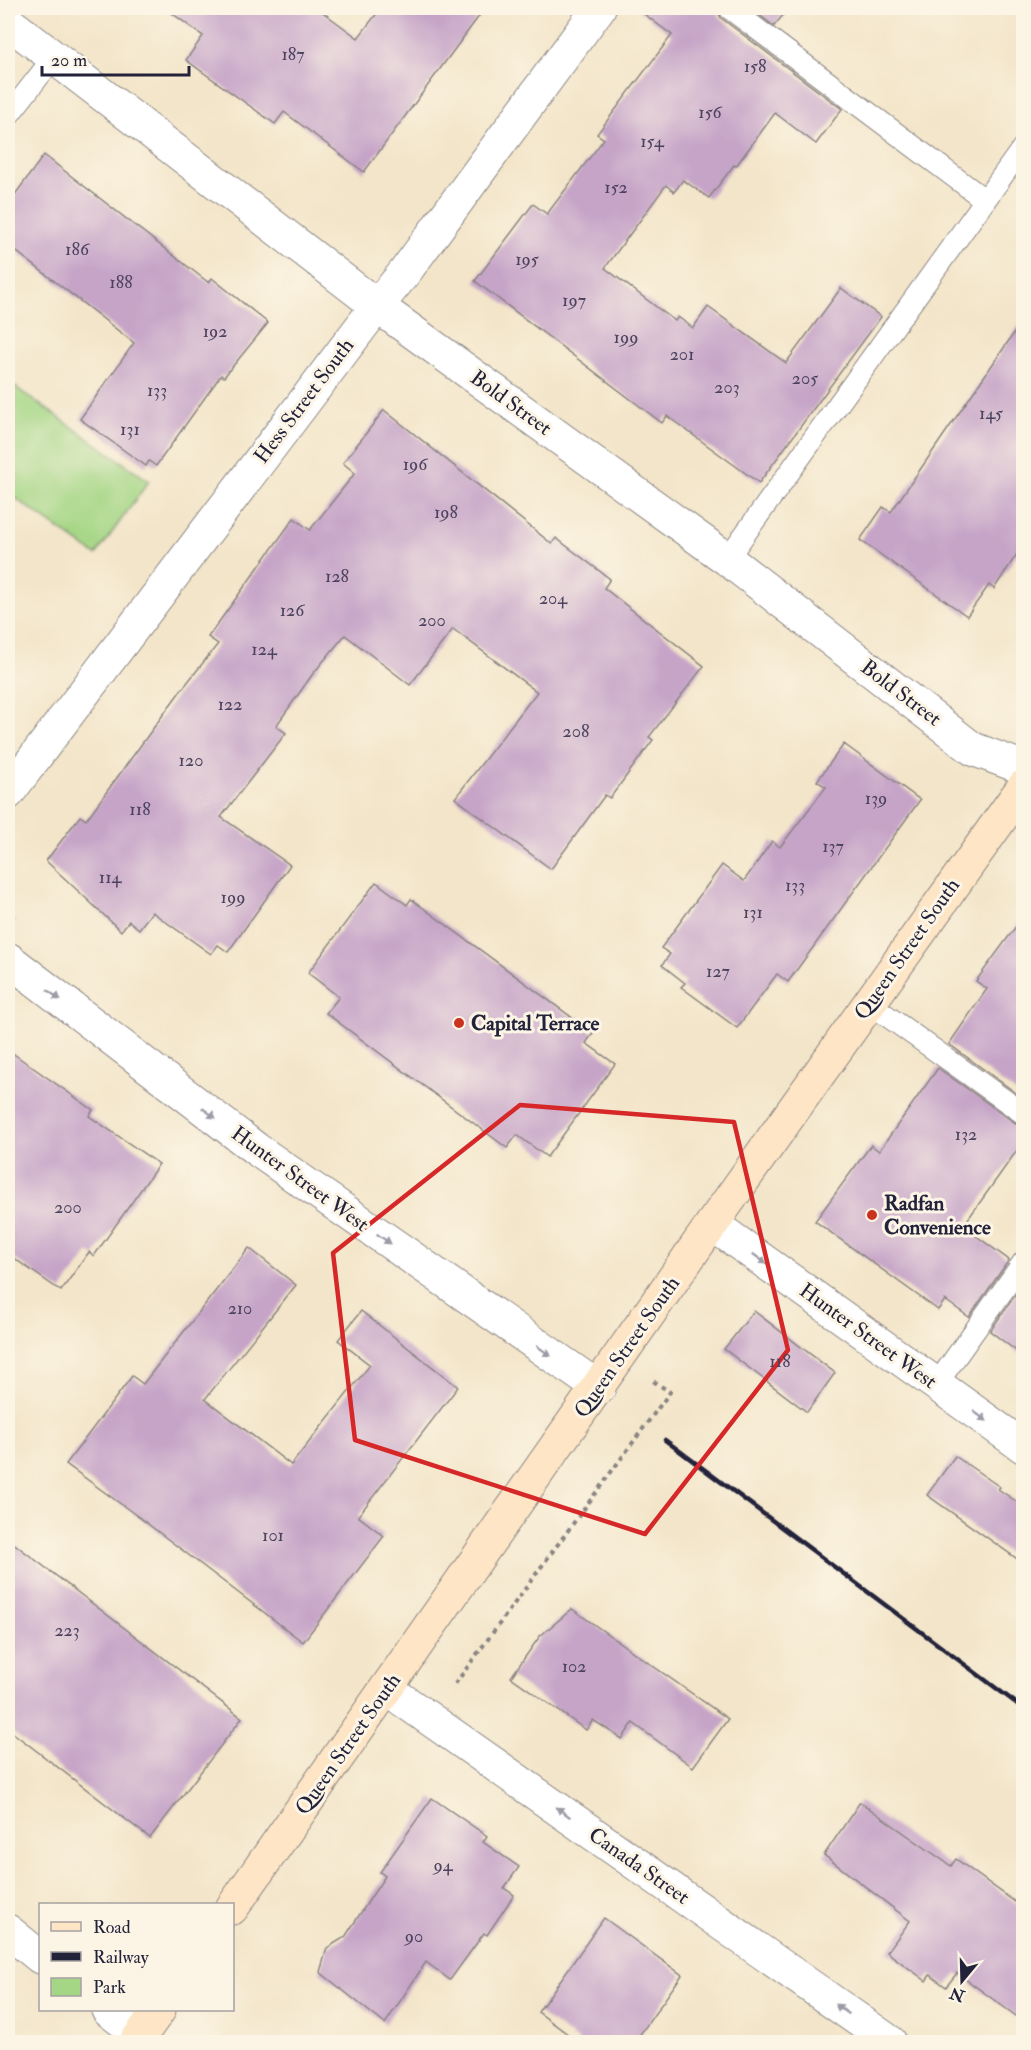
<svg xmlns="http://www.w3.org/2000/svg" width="1031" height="2050" font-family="'IM FELL Double Pica',serif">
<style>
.green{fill:#a5d685;stroke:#647c60;stroke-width:1.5}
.building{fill:#c6a4c8}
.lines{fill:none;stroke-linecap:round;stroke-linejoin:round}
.service-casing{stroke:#8a8482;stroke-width:23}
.minor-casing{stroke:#8a8482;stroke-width:35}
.tertiary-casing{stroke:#8a8482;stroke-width:35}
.secondary-casing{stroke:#8a8482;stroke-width:35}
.path{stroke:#8a8482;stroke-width:4;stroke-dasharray:4.5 4.5;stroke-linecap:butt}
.service{stroke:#fff;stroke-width:21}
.minor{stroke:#fff;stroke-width:33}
.tertiary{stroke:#fff;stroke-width:33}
.secondary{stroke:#fde5c5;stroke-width:33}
.rail{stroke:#22223b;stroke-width:4.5}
.oneway{fill:#9c9ca7}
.marked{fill:none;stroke:#d62828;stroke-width:4.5;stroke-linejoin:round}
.poi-dot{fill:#c8321e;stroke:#fcf5e5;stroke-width:2}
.labels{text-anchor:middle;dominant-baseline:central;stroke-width:6;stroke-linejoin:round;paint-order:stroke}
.number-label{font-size:18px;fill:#4b425e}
.street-label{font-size:21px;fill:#22223b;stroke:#fcf5e5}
.poi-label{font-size:21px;font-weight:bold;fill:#22223b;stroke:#fcf5e5;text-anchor:start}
</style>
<rect width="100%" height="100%" fill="#fcf5e5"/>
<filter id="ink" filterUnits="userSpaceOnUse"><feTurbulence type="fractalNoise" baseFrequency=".0167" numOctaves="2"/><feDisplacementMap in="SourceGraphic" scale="12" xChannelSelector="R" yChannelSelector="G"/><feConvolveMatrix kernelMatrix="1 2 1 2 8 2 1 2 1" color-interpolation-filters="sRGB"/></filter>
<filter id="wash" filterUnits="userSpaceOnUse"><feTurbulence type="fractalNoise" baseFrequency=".008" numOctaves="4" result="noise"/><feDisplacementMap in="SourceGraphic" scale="24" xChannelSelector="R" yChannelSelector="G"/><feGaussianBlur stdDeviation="1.35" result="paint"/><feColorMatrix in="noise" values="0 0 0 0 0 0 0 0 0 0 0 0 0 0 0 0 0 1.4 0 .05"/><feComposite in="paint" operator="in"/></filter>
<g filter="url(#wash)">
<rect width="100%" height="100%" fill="#f3e5c9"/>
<path class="green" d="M8 382 149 481 96 555 8 493Z"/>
<g id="blocks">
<g class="building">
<path d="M165 8H317L358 38 381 8H485L364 172 284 112 275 124 186 60 203 36Z"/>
<path d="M636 8H716L721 18 842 109 816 144 775 113 736 166 734 165 709 198 683 180 674 192 666 185 605 268 675 321 678 317 693 328 708 307 786 363 841 288 881 317 759 483 667 416 662 423 475 281 533 204 547 214 604 139 597 134 672 35Z"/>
<path d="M750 8H789L774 26Z"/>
<path d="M44 155 209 283 212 278 268 323 224 377 221 375 156 466 149 461 146 466 80 419 134 343 8 245V204Z"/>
<path d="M1023 320V545L994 589 989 585 967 616 860 540 883 507 891 512Z"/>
<path d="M384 410 552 544 556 538 610 579 604 588 704 666 649 737 653 740 610 798 605 795 551 869 455 798 537 692 453 629 410 685 345 635 312 675 276 726 286 733 221 817 290 865 228 952 218 945 211 954 152 912 139 929 129 921 121 931 46 861 80 816 86 820 179 693 218 644 208 637 294 518 310 530 355 473 343 463Z"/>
<path d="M844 744 920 800 788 982 777 974 737 1028 681 987 685 983 662 965 670 954 661 948 722 865 744 881 772 841 780 847 826 787 817 781Z"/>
<path d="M376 882 407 905 411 899 593 1033 586 1043 615 1064 547 1157 517 1135 507 1148 326 1013 339 997 308 973Z"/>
<path d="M1023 917V1098L949 1044 987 989 976 981Z"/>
<path d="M8 1050 93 1110 89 1116 159 1164 94 1256 89 1252 61 1291 8 1254Z"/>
<path d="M938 1068 1017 1124 1023 1127V1142L963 1226 1009 1260 969 1317 945 1300 938 1310 815 1221 871 1145 879 1151Z"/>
<path d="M249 1248 296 1285 205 1399 291 1465 370 1365 338 1340 361 1311 458 1387 358 1516 384 1536 303 1642 140 1518 66 1464 132 1376 143 1384Z"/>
<path d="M1023 1284V1356L990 1331Z"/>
<path d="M754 1311 835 1373 807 1412 724 1349Z"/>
<path d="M955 1456 1000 1487 998 1489 1023 1506V1563L927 1495Z"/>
<path d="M8 1539 242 1718 150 1838 8 1729Z"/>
<path d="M572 1609 728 1719 693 1767 633 1723 622 1739 593 1720 586 1730 511 1677 540 1636Z"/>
<path d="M432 1798 487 1836 483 1842 519 1867 504 1888 514 1895 487 1935 484 1933 450 1980 426 1962 385 2024 320 1972 327 1948 345 1937 385 1876 380 1872Z"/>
<path d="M860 1802 951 1866 956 1859 1023 1908V2021L957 1973 946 1987 930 1975 926 1981 887 1952 910 1921 824 1855Z"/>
<path d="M604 1918 682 1975 634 2043H580L538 2012Z"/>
</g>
</g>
</g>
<g filter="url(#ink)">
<use href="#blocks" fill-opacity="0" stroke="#8a8482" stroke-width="1.5"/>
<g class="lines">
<g class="service-casing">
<g id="service">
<path d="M729 8 985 200"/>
<path d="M8 116 54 57"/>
<path d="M727 559 1024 146"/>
<path d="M869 1003 1024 1114"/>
<path d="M936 1385 1024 1261"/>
</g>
</g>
<g class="minor-casing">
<g id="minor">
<path d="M8 22 377 306 727 559 973 749 1024 768"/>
<path d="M8 793 377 306 405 272 599 8"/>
<path d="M712 1224 1024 1447"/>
<path d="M387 1689 890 2042"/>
</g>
</g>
<g class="tertiary-casing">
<g id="tertiary">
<path d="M8 959 256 1149 599 1388"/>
<path d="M8 1931 40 1957"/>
<path d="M108 2010 141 2035"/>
</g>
</g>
<g class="secondary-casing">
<g id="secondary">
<path d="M232 1908 712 1224 1024 786"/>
<path d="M136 2042 159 2010"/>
</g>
</g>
<g class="path">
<path d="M8 911 15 917"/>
<path d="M455 1684 670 1392 653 1381"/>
</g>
<use href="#service" class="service"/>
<use href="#minor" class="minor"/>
<use href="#tertiary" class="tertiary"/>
<use href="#secondary" class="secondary"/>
<path class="rail" d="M665 1440 1024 1709"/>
</g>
<defs><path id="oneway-solid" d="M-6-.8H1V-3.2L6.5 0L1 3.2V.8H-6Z" transform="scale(1.5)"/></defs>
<g class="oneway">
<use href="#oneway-solid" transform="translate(54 995) rotate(37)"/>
<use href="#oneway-solid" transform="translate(209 1113) rotate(37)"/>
<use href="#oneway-solid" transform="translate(384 1239) rotate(35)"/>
<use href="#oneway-solid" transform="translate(760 1259) rotate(36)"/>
<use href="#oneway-solid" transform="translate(544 1351) rotate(35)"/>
<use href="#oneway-solid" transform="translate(980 1416) rotate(36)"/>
<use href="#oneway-solid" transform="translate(563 1812) rotate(-145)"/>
<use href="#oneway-solid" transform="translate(842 2009) rotate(-145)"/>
</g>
</g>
<path class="marked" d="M520 1105 734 1122 788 1350 645 1534 355 1440 333 1253Z"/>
<g class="poi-dot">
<circle cx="459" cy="1023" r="6"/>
<circle cx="872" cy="1215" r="6"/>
</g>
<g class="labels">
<g class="number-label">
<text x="293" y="54">187</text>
<text x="755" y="66">158</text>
<text x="710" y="112">156</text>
<text x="652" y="141">154</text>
<text x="616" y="187">152</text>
<text x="77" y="249">186</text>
<text x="527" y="259">195</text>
<text x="121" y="282">188</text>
<text x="574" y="300">197</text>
<text x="215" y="331">192</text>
<text x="626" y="337">199</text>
<text x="682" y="354">201</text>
<text x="805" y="378">205</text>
<text x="727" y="387">203</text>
<text x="157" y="390">133</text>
<text x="991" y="413">145</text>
<text x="130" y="429">131</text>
<text x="415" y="464">196</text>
<text x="446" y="512">198</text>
<text x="337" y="576">128</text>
<text x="553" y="598">204</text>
<text x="292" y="610">126</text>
<text x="432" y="620">200</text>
<text x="264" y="649">124</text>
<text x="230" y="704">122</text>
<text x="576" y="731">208</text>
<text x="191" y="760">120</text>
<text x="876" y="798">139</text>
<text x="140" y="809">118</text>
<text x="833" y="846">137</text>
<text x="110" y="877">114</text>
<text x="795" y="885">133</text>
<text x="233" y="897">199</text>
<text x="753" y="912">131</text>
<text x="718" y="971">127</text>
<text x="966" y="1134">132</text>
<text x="68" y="1207">200</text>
<text x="240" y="1308">210</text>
<text x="780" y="1361">118</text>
<text x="273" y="1535">101</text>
<text x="67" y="1630">223</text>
<text x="574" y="1666">102</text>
<text x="443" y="1865">94</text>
<text x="414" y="1936">90</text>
</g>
<g class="street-label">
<text transform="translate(304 401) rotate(-53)">Hess Street South</text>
<text transform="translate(511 403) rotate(36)">Bold Street</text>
<text transform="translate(901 693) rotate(37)">Bold Street</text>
<text transform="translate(907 949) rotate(-55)">Queen Street South</text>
<text transform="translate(300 1179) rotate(36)">Hunter Street West</text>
<text transform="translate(868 1336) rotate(36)">Hunter Street West</text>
<text transform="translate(627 1347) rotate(-55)">Queen Street South</text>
<text transform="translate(348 1744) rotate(-55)">Queen Street South</text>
<text transform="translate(639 1866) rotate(35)">Canada Street</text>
</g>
<g class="poi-label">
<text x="471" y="1023">Capital Terrace</text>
<text x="884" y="1203">Radfan<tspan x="884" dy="24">Convenience</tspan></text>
</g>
</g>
<rect width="1031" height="2050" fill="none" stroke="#fcf5e5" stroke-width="30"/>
<rect x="39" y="1903" width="195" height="108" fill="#fcf5e5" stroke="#a5a1a1" stroke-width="1.5"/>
<rect x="51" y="1922" width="30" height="9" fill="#fde5c5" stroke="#a5a1a1" stroke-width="1.5"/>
<text x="93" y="1933" font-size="18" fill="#22223b">Road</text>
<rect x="51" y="1952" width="30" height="9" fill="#22223b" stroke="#a5a1a1" stroke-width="1.5"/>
<text x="93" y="1963" font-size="18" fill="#22223b">Railway</text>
<rect x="51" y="1978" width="30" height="18" fill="#a5d685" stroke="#a5a1a1" stroke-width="1.5"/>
<text x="93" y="1993" font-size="18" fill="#22223b">Park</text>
<g transform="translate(962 1981) rotate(199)" stroke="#fcf5e5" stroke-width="4.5" paint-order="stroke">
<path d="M0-4.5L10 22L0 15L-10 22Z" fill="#22223b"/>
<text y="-9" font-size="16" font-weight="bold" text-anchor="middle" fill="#22223b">N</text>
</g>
<path d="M42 66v9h147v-9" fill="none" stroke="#22223b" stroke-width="3"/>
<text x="51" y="66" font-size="18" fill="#22223b" stroke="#fcf5e5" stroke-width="4.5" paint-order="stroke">20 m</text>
</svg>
